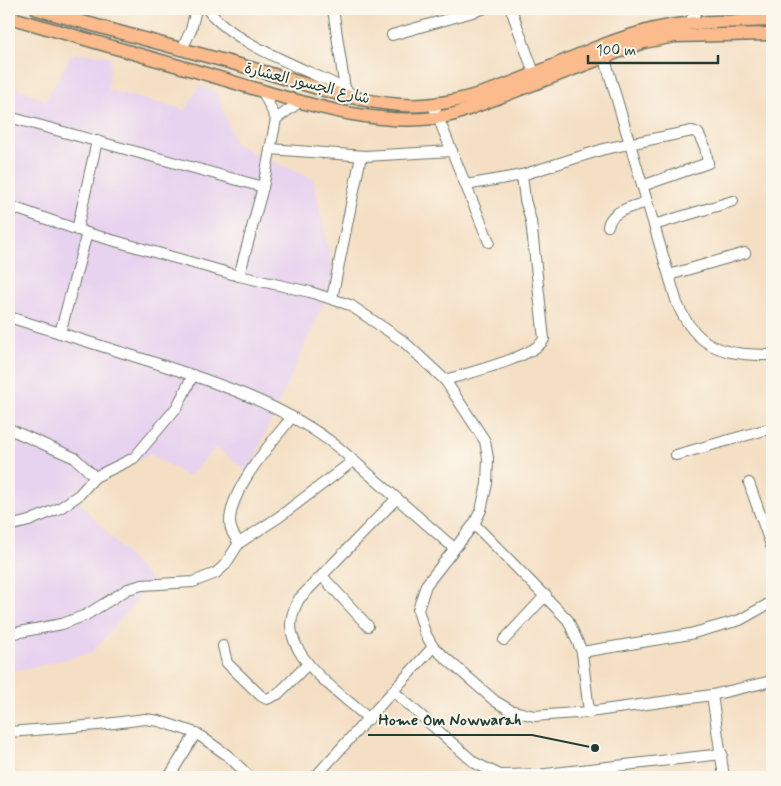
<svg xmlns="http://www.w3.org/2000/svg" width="781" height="786" font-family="Mynerve,'Playpen Sans Arabic',sans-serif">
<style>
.built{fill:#e7d2ef}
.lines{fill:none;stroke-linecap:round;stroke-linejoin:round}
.minor-casing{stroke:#6a7666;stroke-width:12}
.major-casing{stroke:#6a7666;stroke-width:15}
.minor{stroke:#fff;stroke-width:10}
.major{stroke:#fbbb8c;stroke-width:12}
.labels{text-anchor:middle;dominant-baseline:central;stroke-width:4;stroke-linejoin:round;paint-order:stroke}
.street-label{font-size:15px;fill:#1f3d34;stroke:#fbf7ec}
.leader{fill:none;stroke:#1f3d34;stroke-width:2}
.callout-dot{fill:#1f3d34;stroke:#fbf7ec;stroke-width:2}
.callout-label{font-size:16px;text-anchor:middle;font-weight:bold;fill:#1f3d34;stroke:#fbf7ec;stroke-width:4;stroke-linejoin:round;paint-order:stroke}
</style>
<rect width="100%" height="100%" fill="#fbf7ec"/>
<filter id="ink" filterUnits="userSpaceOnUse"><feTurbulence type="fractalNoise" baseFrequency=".02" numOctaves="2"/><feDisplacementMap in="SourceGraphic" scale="10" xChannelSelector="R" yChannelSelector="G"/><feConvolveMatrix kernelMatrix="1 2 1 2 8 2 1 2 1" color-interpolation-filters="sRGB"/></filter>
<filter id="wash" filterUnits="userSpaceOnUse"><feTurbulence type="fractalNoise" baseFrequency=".0096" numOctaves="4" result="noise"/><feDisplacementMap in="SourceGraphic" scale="20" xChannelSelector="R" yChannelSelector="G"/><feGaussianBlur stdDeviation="1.12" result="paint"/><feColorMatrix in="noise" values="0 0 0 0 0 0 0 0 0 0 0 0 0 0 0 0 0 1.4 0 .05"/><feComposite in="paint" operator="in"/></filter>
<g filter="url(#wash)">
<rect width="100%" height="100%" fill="#f4dfc4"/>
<path class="built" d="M73 53 111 56 108 90 186 110 199 86 217 92 235 144 313 179 335 278 248 472 216 447 188 477 150 454 70 492 152 582 92 653 20 670 9 668V84L45 100Z"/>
</g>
<g filter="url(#ink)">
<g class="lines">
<g class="minor-casing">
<g id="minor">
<path d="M207 9C235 45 304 68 345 89L354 96"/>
<path d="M333 9 345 89"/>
<path d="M511 9 534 73"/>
<path d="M688 24 698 9"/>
<path d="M392 35 483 9"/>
<path d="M182 49 191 30 196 9"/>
<path d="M604 56 677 303C697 350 725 355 772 355"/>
<path d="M433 105 489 242"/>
<path d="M9 117 263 187"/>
<path d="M276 119 301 101"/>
<path d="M270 149 365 156 452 151"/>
<path d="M466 185 522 175 604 149 692 131 698 133 705 147 708 163 642 186"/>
<path d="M9 206 87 233 239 276 310 292 350 305 403 341 445 380 485 441 488 458 487 484 481 510 474 524 426 585 418 610 425 633 433 647 495 701 510 710 534 716 589 712 712 695 772 681"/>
<path d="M654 225 733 201"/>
<path d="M608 226C611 210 633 207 646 202"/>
<path d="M77 230 97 141"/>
<path d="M669 275 745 253"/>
<path d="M239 276 263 187 276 119 262 90"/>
<path d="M332 298 361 156"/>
<path d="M9 317C55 331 100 346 146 360 212 381 284 404 339 448L454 548"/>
<path d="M60 333 87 233"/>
<path d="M445 380C465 374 536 357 544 339L531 221 525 200 522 175"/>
<path d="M9 429 75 458 95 477"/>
<path d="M676 455 772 428"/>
<path d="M749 483 772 548"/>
<path d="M474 524 568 620 582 652 589 712"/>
<path d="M9 526 29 521 60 508 79 495 95 477 134 458 177 407 193 375"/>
<path d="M239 543C235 537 230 531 230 522 230 489 272 442 292 417"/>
<path d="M322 576 368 626"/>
<path d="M9 634 62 624 86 615 128 589 142 585 193 582 216 573 225 565 239 543 279 517 353 461"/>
<path d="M504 640 546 595"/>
<path d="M223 646 227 663 261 696 267 699 278 694 308 664"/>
<path d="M582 652 690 634 740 620 772 602"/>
<path d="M394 692 475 763 500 775 546 774 722 754"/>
<path d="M712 695 724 777"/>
<path d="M369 719C343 695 292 663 291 625 291 615 295 607 299 599L396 499"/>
<path d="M9 732 98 725 145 719 159 721 196 733 227 755 250 777"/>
<path d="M169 777 196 733"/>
<path d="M315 777 433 647"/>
</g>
</g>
<g class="major-casing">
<g id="major">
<path d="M37 9C109 30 182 49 254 69 307 84 379 112 434 104 507 95 572 51 643 32 684 20 730 22 772 20"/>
<path d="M9 17C75 36 140 55 206 74 279 95 380 134 455 114L644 42 675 36 772 34"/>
</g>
</g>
<use href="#minor" class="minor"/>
<use href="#major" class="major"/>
</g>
</g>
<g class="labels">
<g class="street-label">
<text transform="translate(307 84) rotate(14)">شارع الجسور العشارة</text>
</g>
</g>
<path class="leader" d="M595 748L532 735H368"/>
<circle class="callout-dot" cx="595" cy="748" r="5"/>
<g class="callout-label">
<text x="450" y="725">Home Om Nowwarah</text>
</g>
<rect width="781" height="786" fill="none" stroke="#fbf7ec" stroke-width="30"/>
<path d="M588 55v8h130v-8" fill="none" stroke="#1f3d34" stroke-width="2.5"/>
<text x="596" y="55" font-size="15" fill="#1f3d34" stroke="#fbf7ec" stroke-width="4" paint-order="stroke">100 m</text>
</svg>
